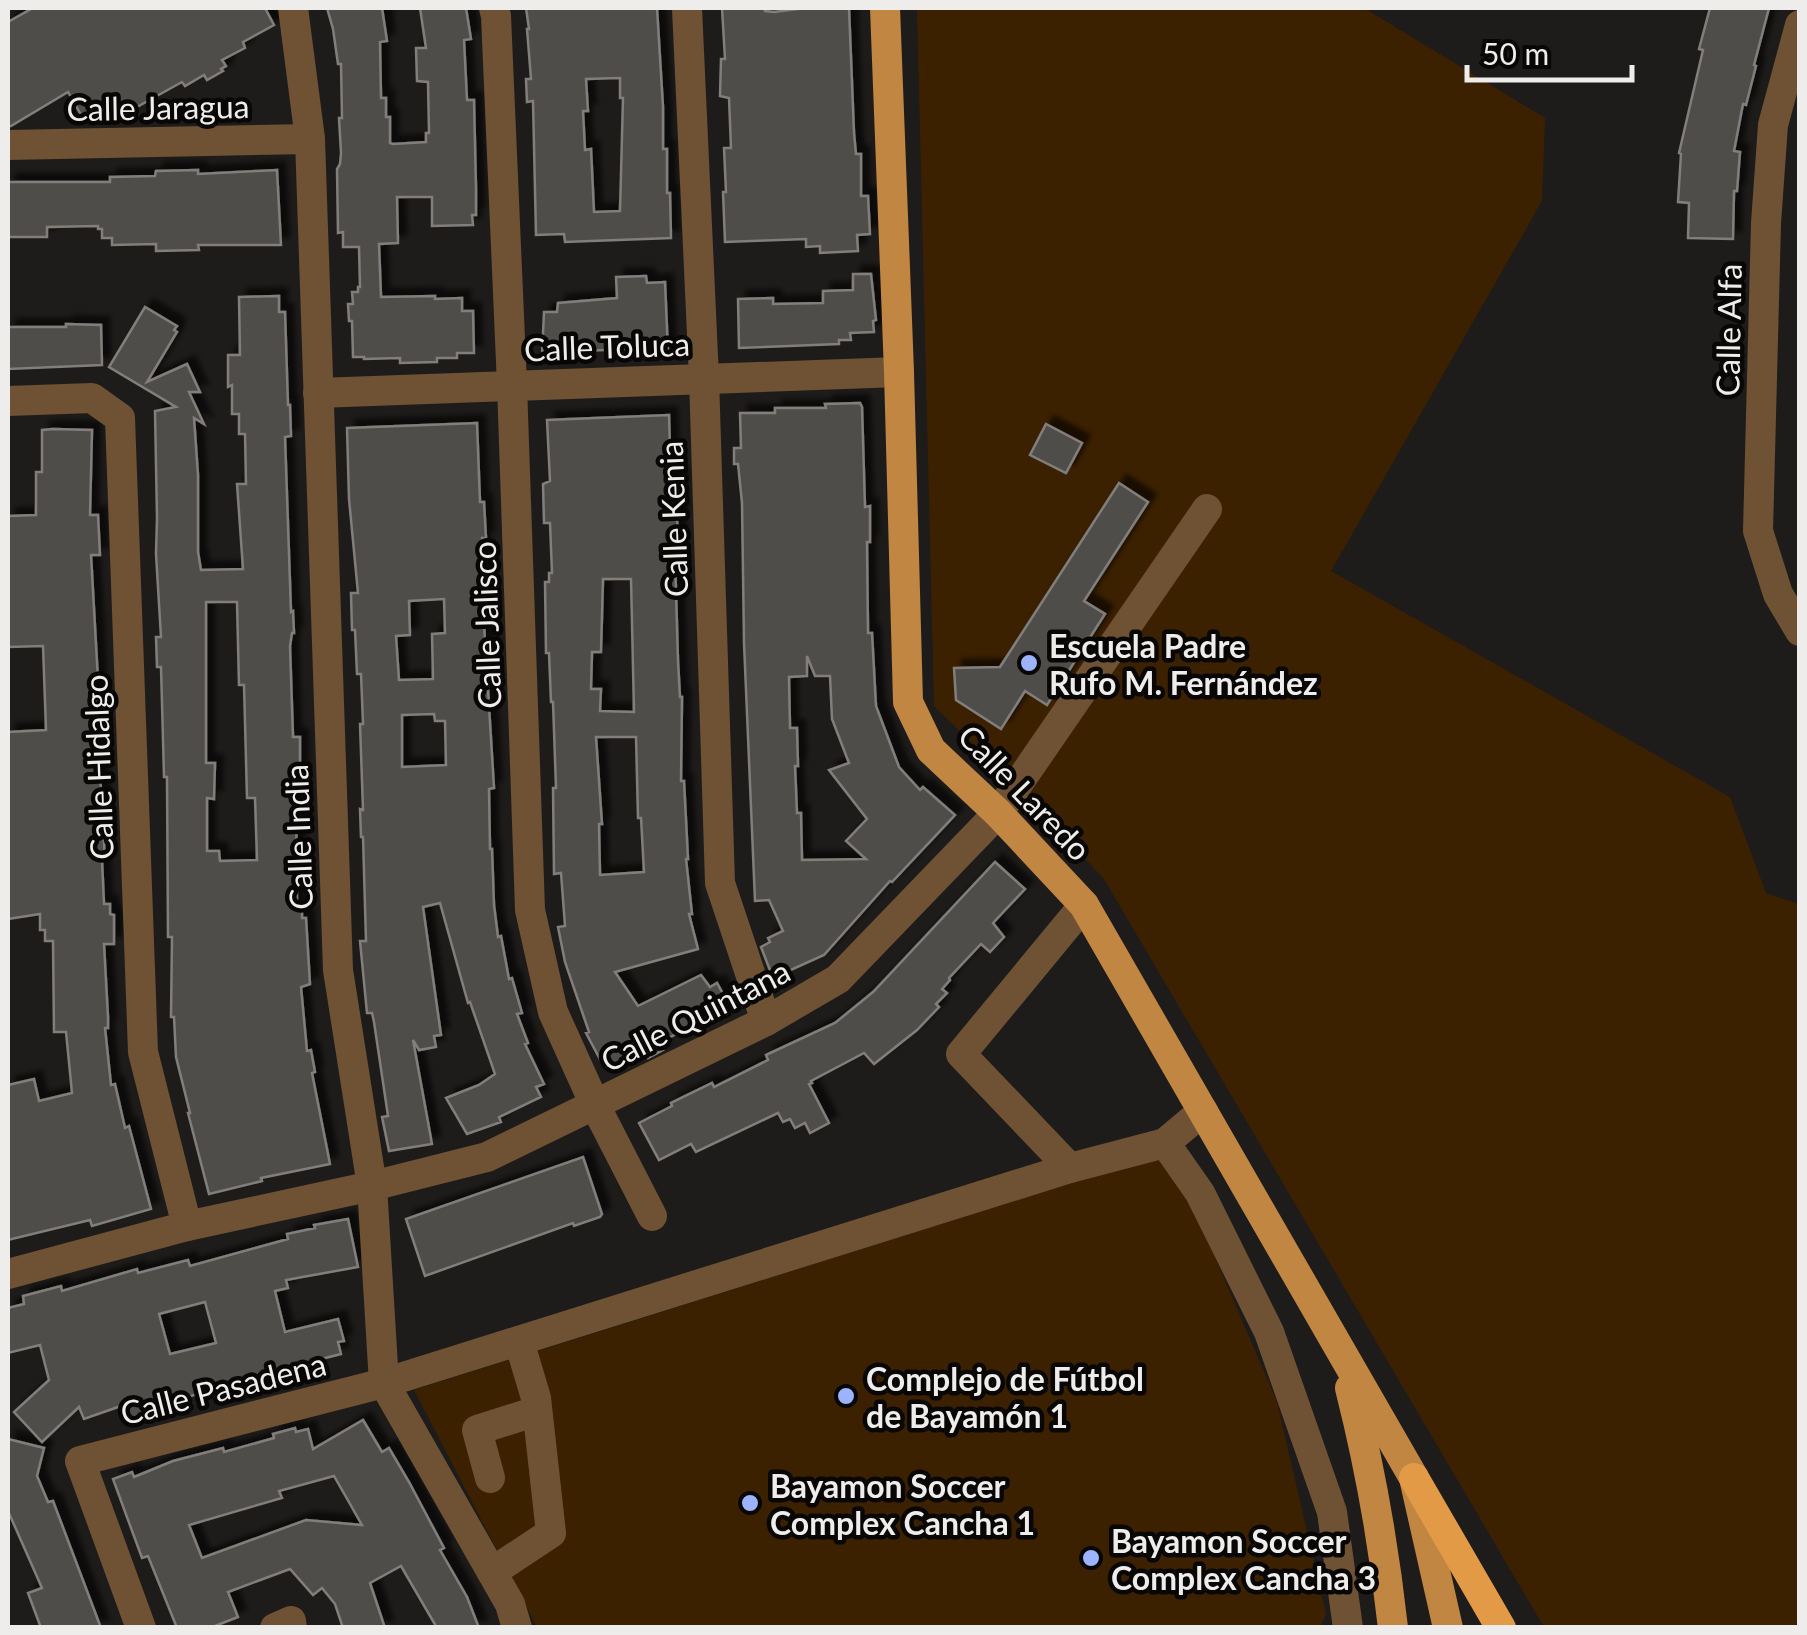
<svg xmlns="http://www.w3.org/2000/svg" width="1807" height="1635" font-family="Lato,sans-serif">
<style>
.green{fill:#3c2100}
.building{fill:#4f4d4a;stroke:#817e7c;stroke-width:2.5;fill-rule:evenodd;filter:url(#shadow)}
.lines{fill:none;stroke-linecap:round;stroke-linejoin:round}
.minor{stroke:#6e5233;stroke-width:30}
.major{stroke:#c18642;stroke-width:30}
.highway{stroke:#e29a46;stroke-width:30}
.poi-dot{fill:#9cb4fd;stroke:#080706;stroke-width:4}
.labels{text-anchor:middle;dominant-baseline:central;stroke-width:9;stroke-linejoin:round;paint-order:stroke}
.street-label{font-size:32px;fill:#eeedec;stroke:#080706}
.poi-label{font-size:32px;font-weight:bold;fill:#eeedec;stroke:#080706;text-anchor:start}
</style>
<defs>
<filter id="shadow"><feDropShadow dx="8" dy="-8" stdDeviation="2.5" flood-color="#0009"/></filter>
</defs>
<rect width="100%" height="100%" fill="#1e1c1b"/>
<g class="green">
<path d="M917 8H1364L1545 118 1542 201 1331 571 1730 797 1766 893 1799 904V1627H1544L1104 879 1038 807 934 706Z"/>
<path d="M1170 1152 1277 1402 1326 1614 1320 1628 537 1627 414 1390Z"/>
</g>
<g class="building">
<path d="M33 8H265L274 25 243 42 245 48 222 60 226 66 221 69 223 71 207 80 204 75 185 86 182 82 117 118 85 122 68 92 11 126H8V22Z"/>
<path d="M327 8H382L387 41 380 42 381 98H386V117H390V143L393 144 426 142V133H429L428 82 417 81 416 48H426L420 8H466L471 39 464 40 467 100H474L476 189V215H472L473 225 432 226V197H397L398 243 379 244 381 297 435 296V299L462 298V311H473L474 353H457V358H437V362L400 363V358L364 359V357H353L352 321H349L348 304H353L352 292H358V287H360L359 247H343V232L338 233 337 169 340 164 341 153 339 118H342L341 64H338L333 29Z"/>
<path d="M526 8H657L663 107V149H667V193H670L671 238 565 242 564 234 536 235 533 101 527 102 526 79H531L527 29H529ZM620 78V98H623L620 211 594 212 591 149 585 150 583 111H588L586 79Z"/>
<path d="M722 8H764L765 11 774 12 806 8H849L854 133 856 154H861V196H868L870 234 857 235 858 251 820 253V246L806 247V239L725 242 723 192H726L724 148H731L729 98 720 96 721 59H725Z"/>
<path d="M1710 8H1769L1754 65 1756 66 1746 105 1743 104 1734 151 1740 152 1737 191H1734L1733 239 1688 238 1689 203 1678 202 1681 154 1679 153 1703 50 1699 49Z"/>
<path d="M198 170V174L277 170 281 245H198L199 250 156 251V244L112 245V238H102V229H98V226L47 227V237H8V182H110V177L155 176 156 171Z"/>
<path d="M853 274H871L876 320 873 321 874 332 850 333 851 340H839V344L739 348 738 299 773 298V304L823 303V291L853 290Z"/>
<path d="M646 276 647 283 665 282 668 352 632 354V349L580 351V358L546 359V355H542L544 312H557L558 303 617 298 616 277Z"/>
<path d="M279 296V312H285L288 405H290L291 436 285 437 291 612 293 611 294 633H292L290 646 293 737H300V778H296L297 909H302V918H306L310 984 301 987 307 1051 311 1050 315 1072 312 1073 330 1164 261 1178 262 1181 209 1194 188 1113H190L176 1057 174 1017H171L172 937H168L167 777H164L161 667H157L156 637H161L156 554 157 518 155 411 176 407 109 367 145 307 177 326 174 330 177 332 147 382 187 364 200 392H189L204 424 194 418 198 475V552L201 570 243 569 237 484H246L245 434H239V414H232V385L228 387V355H240L239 297ZM206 602H237L239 685H244L247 798H255L257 860 220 861 219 851H207V798L214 799 215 763H206Z"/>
<path d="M66 324 101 325 102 365 8 369V327H66Z"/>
<path d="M860 403 862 407 865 507 870 506V542H867L868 633H872L876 706 899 767 920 790 923 787 955 815 892 882 890 881 824 955 773 978 761 947 770 942 768 938 783 931 769 900 755 901 744 643 742 503 738 464H734V448H741L740 413H775V408H826L825 404ZM807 656 815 676H830L832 719 849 763 829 770 867 819 846 841 866 859 802 860 801 813H797L795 766H798L797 728H790L789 677 807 676Z"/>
<path d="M669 415 671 478H679L680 517 677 518 679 556H675L678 661 680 697H682L681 781H684L688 859H686L692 914H689L698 949 615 972 638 1006 701 975 710 987 717 983 727 1001 717 1007 721 1015 700 1026V1024L689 1029 688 1028 659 1043 663 1050 648 1058 644 1051 611 1069 608 1063 603 1065 586 1033 589 1032 565 962 558 927 565 926 561 873 554 874 553 788H556L553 702H551L549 653H546L545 582H549V573H552L550 523H544L543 484 550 481 547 420ZM603 579H631L634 712 600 711 601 689H591L592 652H601ZM596 737H636L638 818H641L644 872 600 875 599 824H602Z"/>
<path d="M477 423 480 502H484L486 538H482L486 624H484L494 788 489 789 490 849H492L494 905 498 937 501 936 509 979 512 978 522 1013 517 1014 528 1043 525 1044 544 1084 536 1087 541 1097 499 1117 501 1122 467 1134 446 1098 479 1085 495 1074 470 1002 468 1003 440 903 423 907 441 1035 434 1036 436 1047 419 1050 413 1040 432 1144 389 1151 382 1117 388 1116 374 1022 372 1013H367L360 941H366L363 837H361L360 809 363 810 360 724H363L361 674H357L355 630H352L351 593H358L349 499 347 428ZM444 599 445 633 432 634 433 679 399 680 396 636 410 635 409 601ZM434 714 435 721H445L446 765 402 767V715Z"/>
<path d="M1046 424 1082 443 1066 473 1030 455Z"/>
<path d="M53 429 92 430 90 515H98L100 555H91L98 680H95L96 773H100L105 860H102L104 904H110V914L114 915V944H104L108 1017V1028H105L111 1085 115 1084 125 1128 129 1126 151 1209 92 1226 90 1220 8 1240V1085L34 1079 39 1101 72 1093 66 1032H54L53 941H45V930H40V914L8 919V732L46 730 43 646 8 647V516L36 515V472H42V430Z"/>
<path d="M1119 483 1148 502 1084 601 1105 614 1047 705 1025 691 1001 729 956 700 954 668 1000 667Z"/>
<path d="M995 862 1025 889 993 923 1004 937 990 952 981 944 949 978 950 980 942 989 947 993 936 1004 939 1007 917 1030 874 1064 864 1053 811 1081 812 1083 809 1084 829 1123 810 1133 805 1123 795 1128 790 1119 783 1122 778 1113 696 1152 691 1144 659 1160 639 1123 672 1106 671 1103 712 1083 714 1087 768 1060 766 1055 835 1023 873 992Z"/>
<path d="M583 1157 602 1214 600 1217 574 1226 573 1223 425 1276 406 1219Z"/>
<path d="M348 1219 358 1267 286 1280 288 1288 275 1291 285 1332 338 1319 344 1341 338 1342 341 1354 294 1366 295 1372 253 1383 252 1379 162 1404 163 1408 130 1418H124L121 1406 84 1419 79 1407 42 1442 14 1412 49 1380 40 1345 8 1353V1308L24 1304 23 1296 61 1286 62 1291 137 1269 138 1273 188 1260 190 1266 288 1239 287 1234 315 1228 314 1225ZM205 1302 216 1343 170 1354 159 1314Z"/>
<path d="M363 1420 382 1452 389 1448 409 1482 444 1548 440 1550 467 1597 479 1628H437L401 1566 370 1583 385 1628H343L335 1604 322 1588 313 1595 290 1569 228 1592 238 1617 210 1628H177L148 1556 142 1558 113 1479 132 1472 134 1477 173 1461 223 1448 224 1452 274 1438 273 1434 295 1428 296 1432 308 1429 313 1449ZM334 1476 362 1525 306 1520 202 1558 189 1525 282 1498 279 1491Z"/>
<path d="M8 1439 44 1448 37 1476 48 1502 53 1501 101 1628H41L28 1593 42 1588 8 1511Z"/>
</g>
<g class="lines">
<g class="minor">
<path d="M293 8 310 139 338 970 372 1186 384 1383 510 1604 517 1628"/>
<path d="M494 8 496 16 512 385 530 910 553 1012 595 1105 652 1216"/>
<path d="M687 8 704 378 720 883 766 1021"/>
<path d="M1800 25 1773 125 1766 223 1758 531 1778 594 1800 631"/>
<path d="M8 145 310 139"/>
<path d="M318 393 899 372"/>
<path d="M8 401 92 398 120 418 143 1052 187 1226"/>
<path d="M1165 1143 1200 1193 1269 1332 1332 1512 1348 1628"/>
<path d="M1070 1168 961 1054 1084 905"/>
<path d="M8 1274 187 1226 372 1186 487 1157 766 1021 838 979 998 813 1207 509"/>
<path d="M490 1478 477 1430 537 1411"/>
<path d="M492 1572 551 1533 536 1398 519 1341"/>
<path d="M141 1628 80 1461 384 1383 1070 1168 1165 1143 1203 1111"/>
<path d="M275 1628 291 1621 292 1628"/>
</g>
<g class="major">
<path d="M885 8 899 372 908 702 931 750 998 813 1084 905 1414 1478 1448 1628"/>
<path d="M1350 1388C1370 1467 1384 1546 1393 1628"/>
</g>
<path class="highway" d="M1414 1478 1501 1628"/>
</g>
<g class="poi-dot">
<circle cx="1029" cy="663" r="10"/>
<circle cx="846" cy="1396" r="10"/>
<circle cx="750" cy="1503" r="10"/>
<circle cx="1091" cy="1558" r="10"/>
</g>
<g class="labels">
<g class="street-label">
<text transform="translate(158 107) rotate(-1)">Calle Jaragua</text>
<text transform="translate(1728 330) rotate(-89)">Calle Alfa</text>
<text transform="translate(607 346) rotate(-2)">Calle Toluca</text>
<text transform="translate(673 519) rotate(-92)">Calle Kenia</text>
<text transform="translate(486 625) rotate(-92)">Calle Jalisco</text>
<text transform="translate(98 767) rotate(-92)">Calle Hidalgo</text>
<text transform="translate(1025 792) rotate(46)">Calle Laredo</text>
<text transform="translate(298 837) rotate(-92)">Calle India</text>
<text transform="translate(695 1015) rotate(-27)">Calle Quintana</text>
<text transform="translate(223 1388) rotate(-14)">Calle Pasadena</text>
</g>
<g class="poi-label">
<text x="1049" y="645">Escuela Padre<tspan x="1049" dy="37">Rufo M. Fernández</tspan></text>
<text x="866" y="1378">Complejo de Fútbol<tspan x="866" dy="37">de Bayamón 1</tspan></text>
<text x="770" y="1485">Bayamon Soccer<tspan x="770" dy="37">Complex Cancha 1</tspan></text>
<text x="1111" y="1540">Bayamon Soccer<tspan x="1111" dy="37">Complex Cancha 3</tspan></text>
</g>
</g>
<rect width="1807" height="1635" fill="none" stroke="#eeedec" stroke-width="20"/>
<path d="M1467 65v15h165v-15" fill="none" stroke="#eeedec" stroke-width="5"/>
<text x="1482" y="65" font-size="30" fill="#eeedec" stroke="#080706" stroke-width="8" paint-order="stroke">50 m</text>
</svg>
